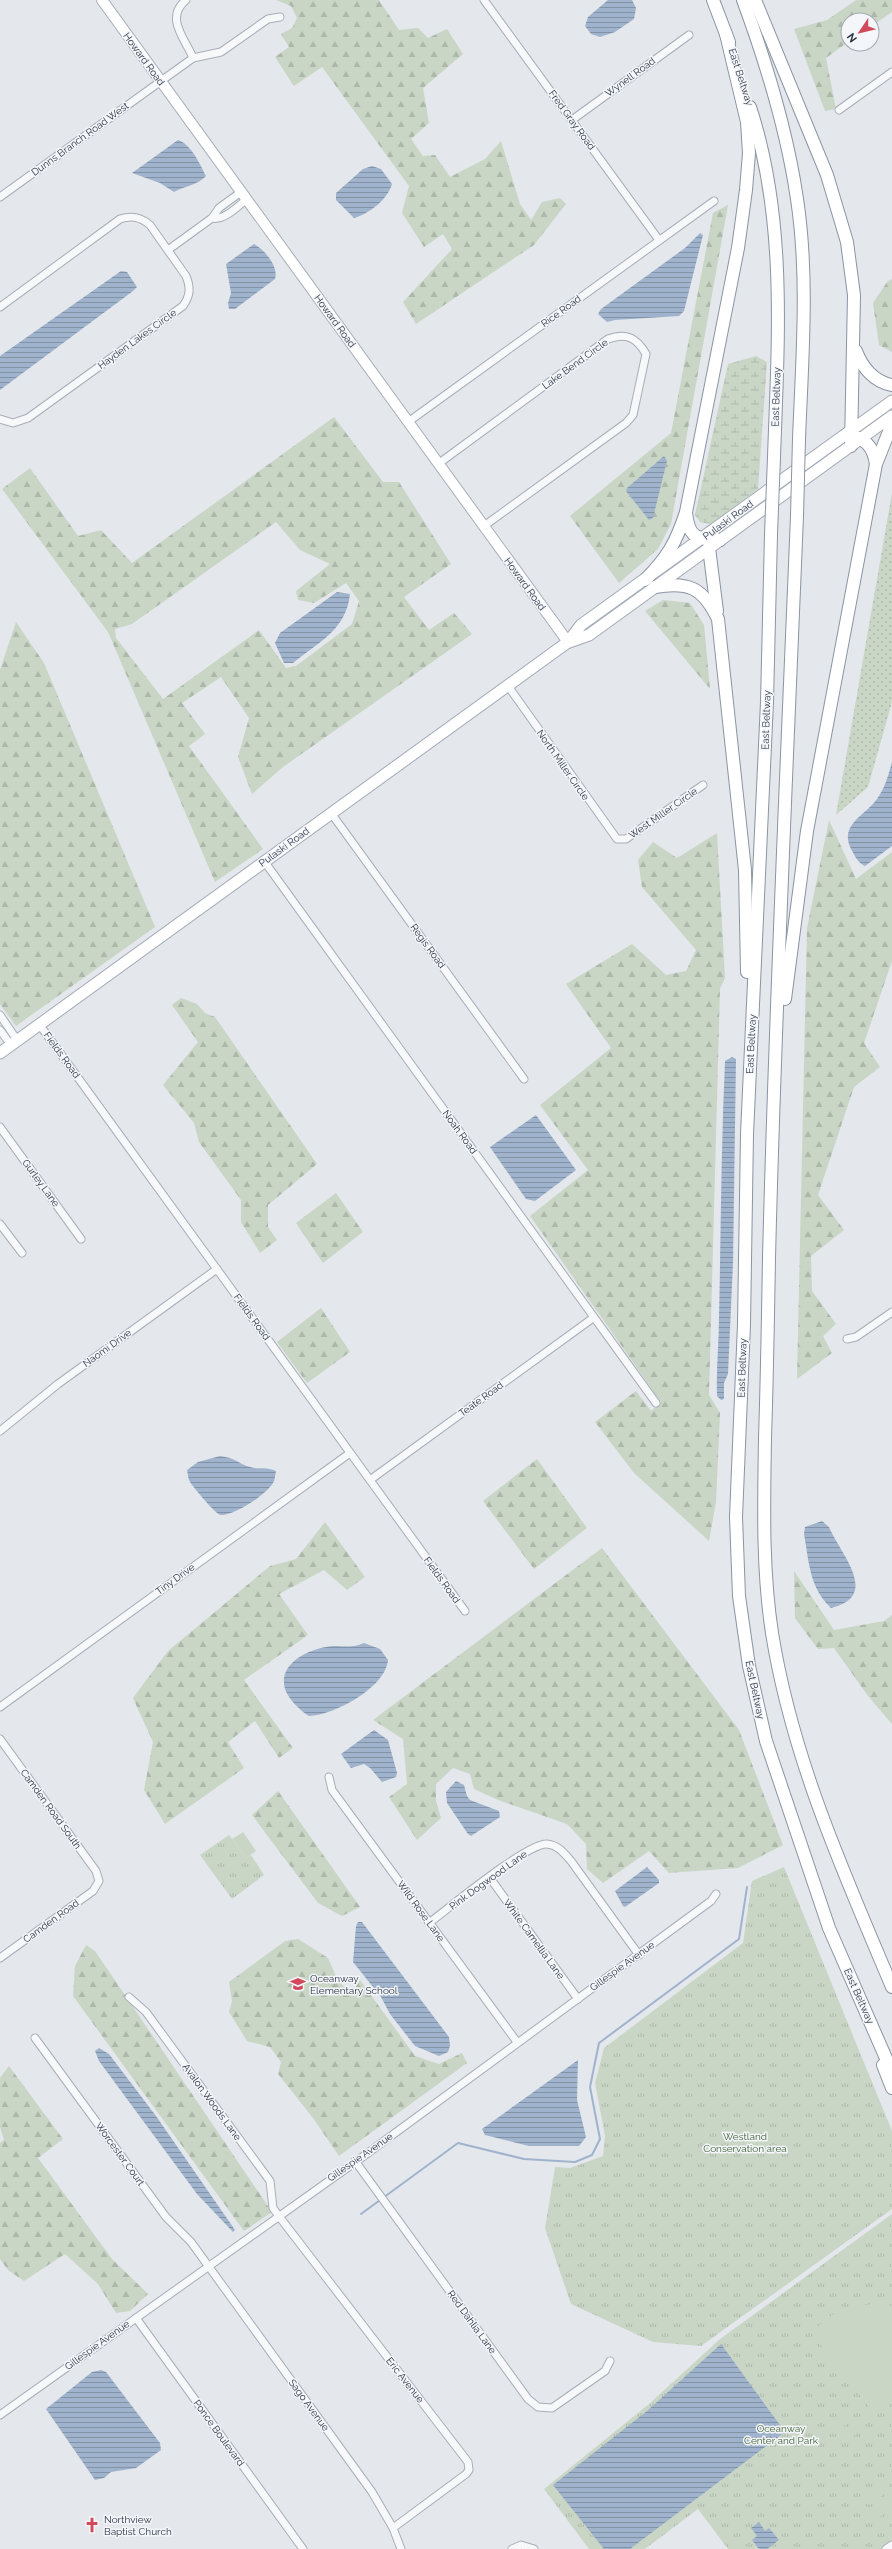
<svg xmlns="http://www.w3.org/2000/svg" width="892" height="2549" font-family="Raleway,sans-serif">
<style>
.grass{fill:url(#grass-dots)}
.forest{fill:url(#forest-firs);fill-rule:evenodd}
.wetland{fill:url(#wetland-marsh)}
.park{fill:url(#park-tufts)}
.garden{fill:#c9d6c5}
.water{fill:url(#water-rules)}
.lines{fill:none;stroke-linecap:round;stroke-linejoin:round}
.stream{stroke:#9fb4cc;stroke-width:2}
.street-casing{stroke:#a9aeb7;stroke-width:9}
.secondary-casing{stroke:#a9aeb7;stroke-width:12}
.primary-casing{stroke:#a3abb8;stroke-width:13}
.highway-casing{stroke:#8b94a3;stroke-width:14}
.street{stroke:#f7f8fa;stroke-width:7}
.secondary{stroke:#fff;stroke-width:10}
.primary{stroke:#fff;stroke-width:11}
.highway{stroke:#fff;stroke-width:12}
.highway-bridge-casing{stroke:#8b94a3;stroke-width:14;stroke-linecap:butt}
.highway-bridge{stroke:#fff;stroke-width:12}
.labels{text-anchor:middle;dominant-baseline:central;stroke-width:3;stroke-linejoin:round;paint-order:stroke}
.street-label{font-size:10px;fill:#2b3445;stroke:#f4f6f9}
.poi-label{font-size:10px;fill:#2b3445;stroke:#f4f6f9;text-anchor:start}
.park-label{font-size:10px;fill:#3f6138;stroke:#f4f6f9}
</style>
<defs>
<pattern id="grass-dots" width="8" height="8" patternUnits="userSpaceOnUse"><rect width="8" height="8" fill="#c9d6c5"/><path d="M2 2h.1M6 6h.1" fill="none" stroke="#adb8ab" stroke-width="1.8" stroke-linecap="round"/></pattern>
<pattern id="forest-firs" width="22" height="20" patternUnits="userSpaceOnUse"><rect width="22" height="20" fill="#c9d6c5"/><path d="M5 1l3.5 6h-7zM16 11l3.5 6h-7z" fill="#adb8ab"/></pattern>
<pattern id="wetland-marsh" width="20" height="14" patternUnits="userSpaceOnUse"><rect width="20" height="14" fill="#c9d6c5"/><path d="M1 5h8M5 5V1M11 12h8M15 12V8" fill="none" stroke="#adb8ab"/></pattern>
<pattern id="park-tufts" width="24" height="20" patternUnits="userSpaceOnUse"><rect width="24" height="20" fill="#c9d6c5"/><path d="M3 7l-1-3M5 7V3M7 7l1-3M15 17l-1-3M17 17v-4M19 17l1-3" fill="none" stroke="#adb8ab"/></pattern>
<pattern id="water-rules" width="6" height="5" patternUnits="userSpaceOnUse"><rect width="6" height="5" fill="#9fb4cc"/><path d="M0 2.5h6" fill="none" stroke="#8293a7"/></pattern>
</defs>
<rect width="100%" height="100%" fill="#e4e7ec"/>
<path class="grass" d="M892 493V702L868 787 836 815Z"/>
<g class="forest">
<path d="M276 0H379L399 30 418 28 428 38 447 29 463 54 423 88 429 123 411 139 423 156 435 155 450 177 485 159 501 141 520 204 531 220 542 202 560 198 566 204 534 245 416 324 403 302 452 249 443 234 424 247 402 213 409 186 322 67 294 86 275 57 289 47 281 34 292 28 297 18 291 6Z"/>
<path d="M856 0H892V12L872 26V20H848V42L826 58 836 109 825 111 794 29 827 20Z"/>
<path d="M728 205 671 524 658 549 619 583 570 516 671 433 713 213ZM667 461 652 518 649 520Z"/>
<path d="M892 279V352L879 345 873 303 887 282Z"/>
<path d="M334 417 383 482H399L451 564 404 597 429 630 454 613 472 634 283 767 252 794 238 757 249 718 221 677 182 703 205 734 189 746 263 849 215 882 108 632 2 489 30 468 78 536 101 530 132 563ZM276 522 300 550 330 564 296 591 298 600 314 603 346 583 359 601 352 624 296 666 286 668 259 630 163 699 116 638 115 629 132 624Z"/>
<path d="M663 600 690 603 704 625 710 689 645 611Z"/>
<path d="M16 622 44 663 155 927 16 1026 0 1004V670Z"/>
<path d="M829 820 856 879 892 852V961L864 1043 880 1067 854 1087 818 1195 844 1230 811 1256 812 1291 836 1324 823 1336 832 1353 797 1379 807 928Z"/>
<path d="M717 833 725 978 720 989 709 1395 720 1413 716 1502 709 1541 634 1473 595 1422 636 1391 651 1411 661 1402 530 1216 588 1170 540 1105 611 1048 566 984 632 944 666 975 686 971 696 950 642 887 638 860 653 842 677 858Z"/>
<path d="M181 998 197 1004 205 1013 215 1017 317 1164 268 1205V1227L277 1240 260 1253 241 1222V1200L199 1142 194 1123 163 1085 198 1042 172 1005Z"/>
<path d="M336 1193 363 1232 323 1263 296 1223Z"/>
<path d="M321 1308 350 1352 307 1383 277 1342Z"/>
<path d="M537 1459 587 1528 534 1569 483 1501Z"/>
<path d="M325 1522 365 1577 347 1590 324 1570 279 1594 308 1635 244 1680 293 1748 279 1758 255 1721 228 1742 244 1768 165 1824 144 1790 153 1742 133 1698 168 1651 270 1566 296 1559Z"/>
<path d="M602 1548 739 1730 783 1845 738 1868 669 1873 649 1851 603 1883 587 1869 586 1844 567 1824 498 1800 474 1789 470 1774 453 1768 436 1784V1801L441 1818 417 1840 389 1797 407 1784 403 1739 373 1720Z"/>
<path d="M794 1571 834 1630 884 1621 892 1615V1724L868 1696 834 1648 818 1649 795 1618Z"/>
<path d="M278 1791 360 1907 342 1916 318 1903 252 1815Z"/>
<path d="M298 1939 328 1958 338 1981 352 1994 360 1980 415 2056 439 2064 462 2053 467 2063 339 2156 313 2118 278 2074 281 2062 270 2047 247 2041 229 2012 232 2001 229 1982 285 1941Z"/>
<path d="M86 1945 95 1951 272 2212 244 2231 73 1996 75 1966Z"/>
<path d="M9 2066 63 2139 38 2158 112 2259 148 2294 130 2311 116 2313 98 2284 65 2254 24 2281 8 2270 0 2259V2143L4 2140 0 2127V2078Z"/>
</g>
<path class="wetland" d="M756 356 767 362 758 489 711 524 700 522 695 515 728 364Z"/>
<g class="park">
<path d="M229 1835 246 1858 251 1855 264 1875 232 1899 200 1855Z"/>
<path d="M784 1867 892 2131V2209L701 2346 653 2342 571 2304 545 2228 555 2167 570 2168 603 2156 605 2136 595 2083 604 2048 743 1943 752 1881Z"/>
<path d="M892 2214V2542L882 2549H728L698 2509 645 2549H589L544 2489 649 2404 720 2339Z"/>
</g>
<g class="garden">
<path d="M243 1832 256 1851 246 1858 232 1839Z"/>
<path d="M877 2303 892 2306V2402L881 2412 872 2411 811 2332 838 2310Z"/>
<path d="M844 2413 851 2421 833 2434 827 2426Z"/>
<path d="M852 2424 859 2432 841 2445 835 2437Z"/>
<path d="M882 2479 890 2490 869 2505 861 2494Z"/>
<path d="M892 2493V2509L878 2518 871 2507Z"/>
</g>
<g class="water">
<path d="M608 0H632L636 8 634 19 615 32 600 37 591 34 585 26 588 17Z"/>
<path d="M178 140C191 144 200 164 206 176 198 185 184 186 174 192L160 183 132 173Z"/>
<path d="M372 166 381 169 392 184C388 199 369 214 354 218L336 200V193L363 169Z"/>
<path d="M700 233 703 235 684 311 679 316 615 320 607 322 598 314 601 309 685 248Z"/>
<path d="M254 244C265 250 279 267 275 279L235 309H229L228 303 231 293 226 264Z"/>
<path d="M121 271 127 272 137 287 133 291 0 390V356Z"/>
<path d="M664 456 667 461 653 518 649 520 626 491 627 488Z"/>
<path d="M337 592 350 594C346 630 320 641 293 663H284L275 643 280 633Z"/>
<path d="M892 762V846L865 866C857 862 855 856 851 849 839 824 865 816 877 799 885 788 888 776 892 762Z"/>
<path d="M732 1057 736 1059 733 1263 728 1374 724 1383V1399L721 1400 717 1396C716 1369 719 1343 719 1317 721 1231 721 1146 725 1061Z"/>
<path d="M536 1115 576 1170 535 1201 526 1199 490 1147Z"/>
<path d="M220 1456C236 1458 237 1463 250 1467 258 1470 264 1466 276 1471 275 1475 275 1480 273 1483 266 1495 235 1515 221 1515 216 1515 194 1488 190 1482 188 1479 188 1474 187 1470L198 1462Z"/>
<path d="M822 1521 829 1527C841 1555 881 1596 831 1608 809 1587 809 1561 804 1534L805 1527Z"/>
<path d="M364 1643 380 1649 388 1660C386 1687 335 1715 309 1716 299 1710 284 1695 284 1683 282 1660 314 1647 334 1646 345 1646 353 1648 364 1643Z"/>
<path d="M374 1730 388 1740 397 1773 396 1777 382 1782 370 1768 364 1764 351 1768 341 1754Z"/>
<path d="M456 1781 464 1785 467 1796 470 1800 499 1811 500 1817 471 1836 468 1834 447 1803 446 1792Z"/>
<path d="M647 1867 659 1880V1883L625 1907 623 1906 615 1891Z"/>
<path d="M358 1922H362L449 2037 450 2046 448 2052 439 2056 415 2046 390 2014 381 1997 353 1962 356 1926Z"/>
<path d="M99 2048 109 2054 156 2116 235 2230 233 2232 197 2194 99 2061 95 2051Z"/>
<path d="M578 2060 577 2100 586 2137 579 2146H529L485 2135 482 2129Z"/>
<path d="M721 2344 785 2432 630 2549H604L553 2485 647 2411Z"/>
<path d="M101 2370 106 2372 160 2443 161 2450 136 2468 111 2472 104 2478 95 2480 46 2409 92 2372Z"/>
<path d="M759 2522 765 2531 769 2528 779 2540 767 2549H759L752 2540 757 2536 751 2528Z"/>
</g>
<g class="lines">
<path class="stream" d="M361 2214 458 2143 524 2159 575 2162 592 2155 600 2139 590 2087 599 2043 739 1939 747 1887"/>
<g class="street-casing">
<g id="street">
<path d="M186 0C164 18 186 40 193 58"/>
<path d="M484 0 659 240"/>
<path d="M839 110 892 72"/>
<path d="M572 120 689 35"/>
<path d="M0 197 193 58 221 52 268 19 280 17"/>
<path d="M212 218C224 221 238 206 247 199"/>
<path d="M168 250 212 218 219 208 241 192"/>
<path d="M0 307 120 219C132 215 141 217 150 225L186 276C191 288 190 296 183 306L28 418 13 423 0 419"/>
<path d="M408 422 714 201"/>
<path d="M438 464 608 339C626 332 637 338 646 354L633 415 626 423 484 526"/>
<path d="M508 686 617 839H626L703 785"/>
<path d="M331 813 524 1079"/>
<path d="M264 861 656 1403"/>
<path d="M0 1015 17 1040"/>
<path d="M39 1024 465 1611"/>
<path d="M0 1030 11 1045"/>
<path d="M0 1127 81 1239"/>
<path d="M0 1224 22 1253"/>
<path d="M847 1339 856 1337 892 1312"/>
<path d="M0 1431 58 1384 217 1269"/>
<path d="M370 1480 593 1318"/>
<path d="M0 1707 350 1453"/>
<path d="M0 1739 96 1871 99 1881 93 1891 0 1958"/>
<path d="M329 1777 332 1790 517 2042"/>
<path d="M490 1878 578 1999"/>
<path d="M429 1923C449 1908 527 1843 547 1844 558 1845 564 1853 571 1861L639 1955"/>
<path d="M129 1997 146 2012 270 2181 273 2208 278 2215 468 2462 469 2470 466 2474 393 2528"/>
<path d="M35 2038 166 2217 191 2242 372 2492 393 2528 401 2549"/>
<path d="M355 2161 528 2399 538 2407 552 2408 605 2371 610 2361"/>
<path d="M136 2318 303 2549"/>
<path d="M0 2415 361 2158 711 1901 716 1894"/>
<path d="M512 2549 521 2545 534 2549"/>
<path d="M886 2549 892 2545"/>
</g>
</g>
<g class="secondary-casing">
<path id="secondary" d="M102 0 568 642"/>
</g>
<g class="primary-casing">
<g id="primary">
<path d="M569 642 589 635 892 416"/>
<path d="M0 1053 568 642 581 625 892 401"/>
</g>
</g>
<g class="highway-casing">
<g id="highway">
<path d="M713 0 729 42"/>
<path d="M743 0C767 65 787 130 797 199 809 278 802 360 799 439"/>
<path d="M755 0 827 175 847 242 854 295 851 446"/>
<path d="M750 107C787 220 778 340 774 457"/>
<path d="M856 351C862 367 874 382 892 385"/>
<path d="M847 434C865 439 873 445 876 464"/>
<path d="M686 513C689 538 696 539 720 540"/>
<path d="M797 516C787 763 775 1011 769 1258 768 1318 767 1378 765 1438 764 1503 762 1568 772 1633 792 1758 843 1871 892 1987"/>
<path d="M713 531 709 548 717 611"/>
<path d="M771 534 767 702 747 1134 744 1324 736 1517 739 1596 749 1666 766 1741 829 1928 892 2072"/>
<path d="M645 580C667 558 676 543 686 512L738 248 746 190 749 153 747 122 726 34"/>
<path d="M655 587C689 581 703 588 718 619L745 870 747 972"/>
<path d="M785 999 807 831 876 464 892 424"/>
<path d="M883 2065 892 2088"/>
</g>
</g>
<use href="#street" class="street"/>
<use href="#secondary" class="secondary"/>
<use href="#primary" class="primary"/>
<use href="#highway" class="highway"/>
<g class="highway-bridge-casing">
<g id="highway-bridge">
<path d="M797 516 799 439"/>
<path d="M771 534 774 457"/>
</g>
</g>
<use href="#highway-bridge" class="highway-bridge"/>
</g>
<defs>
<g id="school-bare" transform="scale(1.2)"><path d="M0-5L7-2L0 1L-7-2ZM-4 1L0 2.5L4 1V4Q0 6-4 4Z" fill="#d1495b" stroke="#f4f6f9" stroke-width="2.5" paint-order="stroke"/></g>
<g id="church-bare" transform="scale(1.2)"><path d="M-1.2-6h2.4v3.5h3.3v2.4h-3.3V6h-2.4V-.1h-3.3v-2.4h3.3Z" fill="#d1495b" stroke="#f4f6f9" stroke-width="2.5" paint-order="stroke"/></g>
</defs>
<g fill-rule="evenodd">
<use href="#school-bare" x="298" y="1984"/>
<use href="#church-bare" x="92" y="2525"/>
</g>
<g class="labels">
<g class="street-label">
<text transform="translate(144 59) rotate(54)">Howard Road</text>
<text transform="translate(630 77) rotate(-36)">Wynell Road</text>
<text transform="translate(741 77) rotate(72)">East Beltway</text>
<text transform="translate(572 120) rotate(54)">Fred Gray Road</text>
<text transform="translate(80 139) rotate(-36)">Dunns Branch Road West</text>
<text transform="translate(561 311) rotate(-36)">Rice Road</text>
<text transform="translate(335 321) rotate(54)">Howard Road</text>
<text transform="translate(137 339) rotate(-36)">Hayden Lakes Circle</text>
<text transform="translate(575 364) rotate(-36)">Lake Bend Circle</text>
<text transform="translate(776 397) rotate(-88)">East Beltway</text>
<text transform="translate(728 520) rotate(-36)">Pulaski Road</text>
<text transform="translate(525 584) rotate(54)">Howard Road</text>
<text transform="translate(766 720) rotate(-88)">East Beltway</text>
<text transform="translate(563 765) rotate(55)">North Miller Circle</text>
<text transform="translate(663 813) rotate(-35)">West Miller Circle</text>
<text transform="translate(284 847) rotate(-36)">Pulaski Road</text>
<text transform="translate(428 946) rotate(54)">Regis Road</text>
<text transform="translate(751 1044) rotate(-87)">East Beltway</text>
<text transform="translate(62 1055) rotate(54)">Fields Road</text>
<text transform="translate(460 1132) rotate(54)">Noah Road</text>
<text transform="translate(41 1183) rotate(54)">Gurley Lane</text>
<text transform="translate(252 1317) rotate(54)">Fields Road</text>
<text transform="translate(107 1348) rotate(-36)">Naomi Drive</text>
<text transform="translate(742 1368) rotate(-88)">East Beltway</text>
<text transform="translate(481 1399) rotate(-36)">Teate Road</text>
<text transform="translate(175 1579) rotate(-36)">Tiny Drive</text>
<text transform="translate(442 1580) rotate(54)">Fields Road</text>
<text transform="translate(755 1690) rotate(78)">East Beltway</text>
<text transform="translate(51 1809) rotate(54)">Camden Road South</text>
<text transform="translate(488 1880) rotate(-36)">Pink Dogwood Lane</text>
<text transform="translate(421 1911) rotate(54)">Wild Rose Lane</text>
<text transform="translate(51 1921) rotate(-36)">Camden Road</text>
<text transform="translate(534 1939) rotate(54)">White Camellia Lane</text>
<text transform="translate(622 1966) rotate(-36)">Gillespie Avenue</text>
<text transform="translate(859 1996) rotate(66)">East Beltway</text>
<text transform="translate(212 2102) rotate(54)">Avalon Woods Lane</text>
<text transform="translate(120 2154) rotate(54)">Worcester Court</text>
<text transform="translate(360 2157) rotate(-35)">Gillespie Avenue</text>
<text transform="translate(472 2322) rotate(54)">Red Dahlia Lane</text>
<text transform="translate(97 2345) rotate(-36)">Gillespie Avenue</text>
<text transform="translate(405 2380) rotate(52)">Eric Avenue</text>
<text transform="translate(309 2405) rotate(54)">Sago Avenue</text>
<text transform="translate(219 2433) rotate(54)">Ponce Boulevard</text>
</g>
<g class="poi-label">
<text x="310" y="1978">Oceanway<tspan x="310" dy="12">Elementary School</tspan></text>
<text x="104" y="2519">Northview<tspan x="104" dy="12">Baptist Church</tspan></text>
</g>
<g class="park-label">
<text x="745" y="2136">Westland<tspan x="745" dy="12">Conservation area</tspan></text>
<text x="781" y="2428">Oceanway<tspan x="781" dy="12">Center and Park</tspan></text>
</g>
</g>
<g transform="translate(860 32) rotate(235)"><circle r="19" fill="#f4f6f9" stroke="#a4a8b1"/>
<path d="M0-3L7 15L0 10L-7 15Z" fill="#d1495b"/>
<text y="-6" font-size="11" font-weight="bold" text-anchor="middle" fill="#2b3445">N</text>
</g>
</svg>
